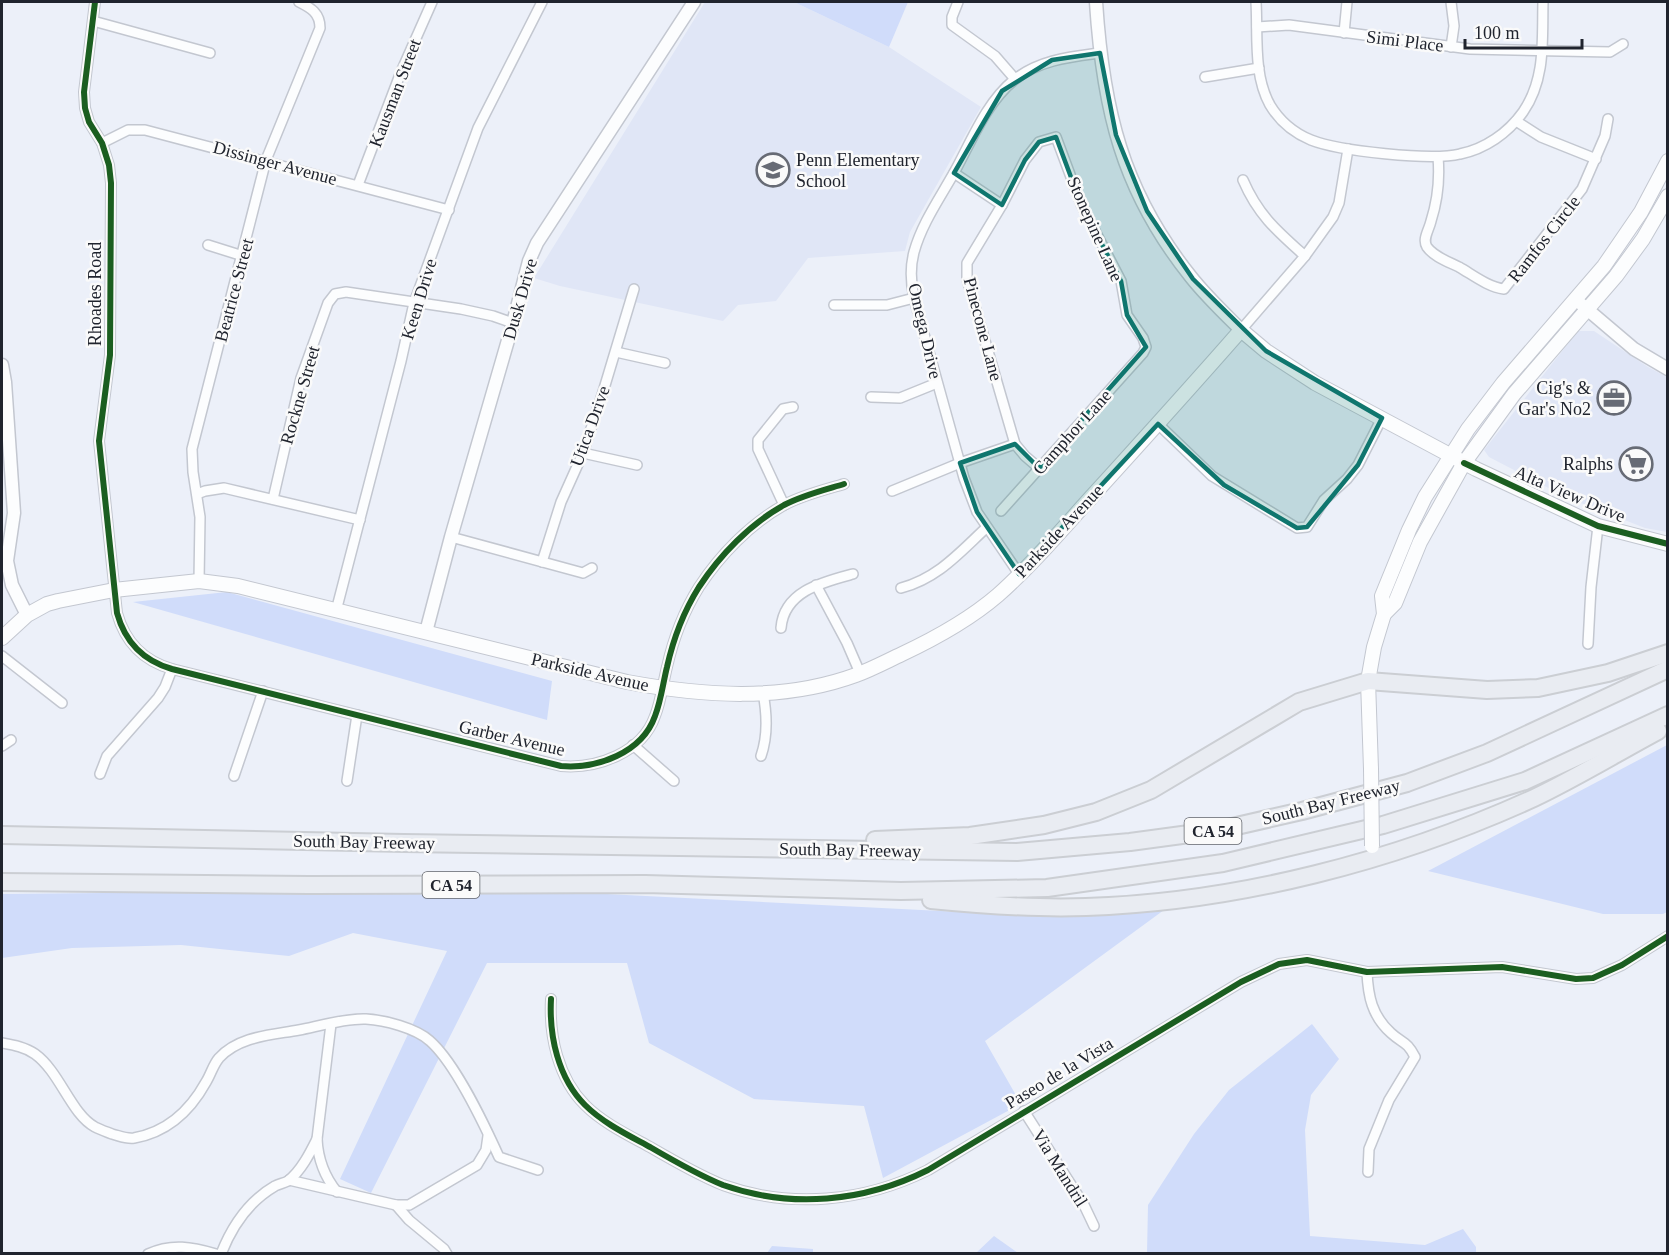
<svg xmlns="http://www.w3.org/2000/svg" width="1669" height="1255" font-family="Georgia,serif">
<style>
.built{fill:#e0e6f6}
.green{fill:#d0dcfa}
.lines{fill:none;stroke-linecap:round;stroke-linejoin:round}
.minor-casing{stroke:#c3c7d0;stroke-width:12}
.tertiary-casing{stroke:#c3c7d0;stroke-width:15}
.secondary-casing{stroke:#c3c7d0;stroke-width:16}
.motorway-casing{stroke:#cbced3;stroke-width:20}
.minor{stroke:#fcfdfe;stroke-width:9}
.tertiary{stroke:#fcfdfe;stroke-width:12}
.secondary{stroke:#fcfdfe;stroke-width:14}
.motorway{stroke:#e9ecf2;stroke-width:16}
.secondary-bridge-casing{stroke:#c3c7d0;stroke-width:16;stroke-linecap:butt}
.secondary-bridge{stroke:#fcfdfe;stroke-width:14}
.cycleway-casing{stroke:#fafafa;stroke-width:10}
.cycleway{stroke:#1b5e20;stroke-width:6}
.marked{fill:#0f766e;fill-opacity:0.2;stroke:#0f766e;stroke-width:4.5;stroke-linejoin:round}
.labels{text-anchor:middle;dominant-baseline:central;stroke-width:5;stroke-linejoin:round;paint-order:stroke}
.shield{fill:#fafafa;stroke:#61646b;stroke-width:1.5}
.shield-label{font-size:16px;font-weight:bold;fill:#20242e}
.street-label{font-size:18px;fill:#20242e;stroke:#fafafa}
.poi-label{font-size:18px;fill:#20242e;stroke:#fafafa;text-anchor:end}
</style>
<rect width="100%" height="100%" fill="#ecf0f9"/>
<g class="built">
<path d="M705 2H794L889 47 981 107 910 232 905 251 808 258 776 301 738 305 723 321 560 286 534 278Z"/>
<path d="M1578 331H1594L1648 367 1667 377V532L1645 528 1568 498 1489 457 1484 450Z"/>
</g>
<g class="green">
<path d="M794 2H908L889 47Z"/>
<path d="M227 592 552 681 547 720 133 602Z"/>
<path d="M1667 745V912L1663 914H1603L1428 871Z"/>
<path d="M508 889 981 913 1164 910 985 1041 1021 1104 883 1178 864 1106 754 1099 649 1043 627 963H487L371 1193 340 1179 447 951 353 933 289 956 181 945 72 948 2 958V894Z"/>
<path d="M1312 1024 1339 1059 1311 1095 1305 1130 1310 1236 1425 1245 1463 1229 1476 1247V1253H1147L1148 1205 1194 1134 1229 1090Z"/>
<path d="M994 1236 1018 1253H976Z"/>
<path d="M772 1246 813 1249V1253H767Z"/>
</g>
<g class="lines">
<g class="minor-casing">
<g id="minor">
<path d="M95 2 84 92 85 108 89 122 102 143 109 165 111 183 110 355 99 441 117 613C125 642 144 661 172 669L561 766C597 769 642 753 655 716 661 701 663 683 667 667 673 640 684 611 699 587 720 555 750 524 784 505 803 495 824 490 844 484"/>
<path d="M958 2 952 17V25L995 56 1015 79"/>
<path d="M1256 2C1258 34 1253 75 1270 105 1279 120 1294 133 1311 140 1339 151 1431 161 1460 154 1485 149 1508 133 1523 112 1546 79 1542 40 1543 2"/>
<path d="M1451 2 1454 26 1451 47"/>
<path d="M93 21 210 53"/>
<path d="M1257 27 1289 25 1470 49 1610 52 1623 44"/>
<path d="M1344 33 1347 2"/>
<path d="M1205 77 1259 68"/>
<path d="M1516 121 1541 137 1596 159"/>
<path d="M102 143 128 130H145L449 210"/>
<path d="M1438 157C1440 180 1438 199 1431 221 1429 230 1422 239 1427 247 1434 257 1449 262 1459 267 1473 275 1488 287 1504 289L1582 189 1605 136 1608 119"/>
<path d="M954 173 1002 205"/>
<path d="M1243 180C1258 215 1277 231 1305 256"/>
<path d="M358 185 401 72 432 2"/>
<path d="M208 245 243 256"/>
<path d="M834 305H887L914 298"/>
<path d="M1241 330 1305 256 1333 217 1339 203 1348 149"/>
<path d="M616 352 665 363"/>
<path d="M871 397 900 398 937 383"/>
<path d="M1158 424 1212 476 1297 528 1307 527 1324 500 1347 479 1358 465 1382 418"/>
<path d="M583 453 637 465"/>
<path d="M892 491 960 463 1015 444"/>
<path d="M197 494 205 491 224 488 360 520"/>
<path d="M273 499 301 378 328 303 335 294 346 292 461 309 493 316 513 323"/>
<path d="M784 505 758 449V440L783 409 793 407"/>
<path d="M1001 511 1143 353 1146 347 1143 338 1127 315 1121 281 1081 204 1056 137 1039 142 1025 160 1002 205 967 263V279L1015 444 1025 456 1039 468"/>
<path d="M451 537 583 573 592 568"/>
<path d="M542 562 561 502 583 453 603 392 634 289"/>
<path d="M1019 574 977 512 964 478 914 298C911 284 910 267 914 252 922 223 940 198 955 171 972 140 986 103 1014 80 1039 60 1069 57 1100 53"/>
<path d="M199 581 200 517 193 472 192 449 266 160 320 28C320 13 311 8 299 2"/>
<path d="M816 585 847 643 860 673"/>
<path d="M901 588C938 578 959 553 986 528"/>
<path d="M336 611 401 361 414 303 478 128 542 2"/>
<path d="M781 628C784 591 823 582 853 574"/>
<path d="M1588 644 1591 587 1598 526"/>
<path d="M2 656 62 703"/>
<path d="M633 745 674 781"/>
<path d="M2 746 11 740"/>
<path d="M761 756C768 736 767 714 763 693"/>
<path d="M100 774 107 756 158 698 165 687 172 669"/>
<path d="M234 776 263 691"/>
<path d="M347 781 357 715"/>
<path d="M1367 972C1368 996 1372 1016 1391 1033 1403 1044 1407 1041 1415 1057L1389 1100 1369 1149 1368 1172"/>
<path d="M551 999C549 1036 558 1078 585 1105 603 1123 628 1135 650 1147 674 1161 698 1175 723 1185 791 1209 864 1202 928 1170L1241 982 1279 964 1307 960 1367 972 1502 967 1576 979 1593 978 1622 965 1668 936"/>
<path d="M2 1043C13 1045 25 1047 35 1054 60 1072 71 1114 95 1127 101 1130 107 1132 112 1134 120 1136 126 1139 134 1138 168 1132 190 1111 206 1082 211 1074 213 1065 219 1058 239 1036 272 1035 299 1030 319 1026 346 1018 366 1019 384 1020 416 1028 430 1041 456 1064 484 1124 499 1157L538 1170"/>
<path d="M1024 1111 1084 1205 1094 1226"/>
<path d="M317 1139 331 1024"/>
<path d="M289 1180 396 1205H409L477 1165 486 1150 488 1136"/>
<path d="M396 1205 409 1220 444 1249 447 1254"/>
<path d="M148 1254C172 1243 192 1247 216 1254"/>
<path d="M221 1254C232 1226 249 1201 275 1186 279 1184 284 1183 288 1181 301 1171 310 1153 317 1139 318 1160 324 1176 337 1192"/>
</g>
</g>
<g class="tertiary-casing">
<g id="tertiary">
<path d="M1096 2C1103 109 1122 191 1191 277 1206 296 1224 313 1241 330"/>
<path d="M1581 304 1634 349 1668 369"/>
<path d="M2 365 5 382 14 513 7 561 12 585 27 615"/>
<path d="M426 632 451 537 513 323 529 261 537 243 694 2"/>
</g>
</g>
<g class="secondary-casing">
<g id="secondary">
<path d="M1384 614 1395 603 1420 542 1464 463 1514 394 1616 276 1643 239 1668 196"/>
<path d="M2 638 27 615 47 604 58 601 114 590 199 581 238 586 627 682C703 696 782 702 856 675 872 669 887 661 902 654 936 638 969 620 998 595 1033 564 1064 527 1095 493 1144 439 1193 385 1241 330L1266 351 1315 383 1476 469 1598 526 1668 544"/>
<path d="M1371 769 1368 681 1374 647 1384 614 1382 596 1409 530 1425 497 1468 429 1503 383 1604 266 1641 212 1668 161"/>
</g>
</g>
<g class="motorway-casing">
<g id="motorway">
<path d="M2 835 404 843 1017 852 1130 842 1219 830 1302 811 1407 783 1487 753 1668 669"/>
<path d="M875 840 970 836 1044 825 1096 812 1151 790 1299 702 1368 681 1487 690 1538 688 1608 673 1668 653"/>
<path d="M2 882 309 885 645 884 901 891 1047 888 1223 863 1383 825 1525 781 1668 715"/>
<path d="M931 900C982 905 1034 909 1086 907 1238 902 1396 861 1534 798 1576 778 1617 753 1658 731"/>
</g>
</g>
<use href="#minor" class="minor"/>
<use href="#tertiary" class="tertiary"/>
<use href="#secondary" class="secondary"/>
<use href="#motorway" class="motorway"/>
<g class="secondary-bridge-casing">
<path id="secondary-bridge" d="M1371 769 1372 846"/>
</g>
<use href="#secondary-bridge" class="secondary-bridge"/>
<g class="cycleway-casing">
<g id="cycleway">
<path d="M95 2 84 92 85 108 89 122 102 143 109 165 111 183 110 355 99 441 117 613C125 642 144 661 172 669L561 766C597 769 642 753 655 716 661 701 663 683 667 667 673 640 684 611 699 587 720 555 750 524 784 505 803 495 824 490 844 484"/>
<path d="M1464 463 1598 526 1668 544"/>
<path d="M551 999C549 1036 558 1078 585 1105 603 1123 628 1135 650 1147 674 1161 698 1175 723 1185 791 1209 864 1202 928 1170L1241 982 1279 964 1307 960 1367 972 1502 967 1576 979 1593 978 1622 965 1668 936"/>
</g>
</g>
<use href="#cycleway" class="cycleway"/>
</g>
<path class="marked" d="M1100 53 1116 135 1147 211 1193 279 1266 351 1382 418 1358 465 1307 527 1297 528 1224 485 1158 424 1019 574 977 512 960 463 1015 444 1039 468 1146 347 1127 315 1121 281 1081 204 1056 137 1039 142 1025 160 1002 205 954 173 1002 91 1052 60Z"/>
<defs>
<g id="school-ring" transform="scale(1.725)"><circle r="9.5" fill="#fafafa" stroke="#676b75" stroke-width="1.5"/><path d="M0-5L7-2L0 1L-7-2ZM-4 1L0 2.5L4 1V4Q0 6-4 4Z" fill="#676b75"/></g>
<g id="office-ring" transform="scale(1.725)"><circle r="9.5" fill="#fafafa" stroke="#676b75" stroke-width="1.5"/><path d="M-6-3h4V-5.5h4V-3h4V5H-6ZM-1-4.5V-3h2v-1.5ZM-6 0V1H6V0Z" fill="#676b75"/></g>
<g id="supermarket-ring" transform="scale(1.725)"><circle r="9.5" fill="#fafafa" stroke="#676b75" stroke-width="1.5"/><path d="M-6-5.5h2.5l.6 2H6L4.5 2H-2.5L-4.4-4H-6ZM-1.5 3.2a1.3 1.3 0 1 0 .1 0ZM3 3.2a1.3 1.3 0 1 0 .1 0Z" fill="#676b75"/></g>
</defs>
<g fill-rule="evenodd">
<use href="#school-ring" x="773" y="170"/>
<use href="#office-ring" x="1614" y="398"/>
<use href="#supermarket-ring" x="1636" y="464"/>
</g>
<g class="labels">
<g class="shield">
<rect x="1184.5" y="818" width="57" height="26" rx="4.5"/>
<rect x="422.5" y="872" width="57" height="26" rx="4.5"/>
</g>
<g class="shield-label">
<text x="1213" y="831">CA 54</text>
<text x="451" y="885">CA 54</text>
</g>
<g class="street-label">
<text transform="translate(1405 41) rotate(7)">Simi Place</text>
<text transform="translate(395 93) rotate(-69)">Kausman Street</text>
<text transform="translate(275 163) rotate(15)">Dissinger Avenue</text>
<text transform="translate(1095 229) rotate(66)">Stonepine Lane</text>
<text transform="translate(1544 239) rotate(-52)">Ramfos Circle</text>
<text transform="translate(234 290) rotate(-75)">Beatrice Street</text>
<text transform="translate(95 294) rotate(-90)">Rhoades Road</text>
<text transform="translate(419 299) rotate(-73)">Keen Drive</text>
<text transform="translate(520 299) rotate(-74)">Dusk Drive</text>
<text transform="translate(983 329) rotate(75)">Pinecone Lane</text>
<text transform="translate(925 331) rotate(77)">Omega Drive</text>
<text transform="translate(300 395) rotate(-74)">Rockne Street</text>
<text transform="translate(590 426) rotate(-70)">Utica Drive</text>
<text transform="translate(1072 432) rotate(-48)">Camphor Lane</text>
<text transform="translate(1570 494) rotate(23)">Alta View Drive</text>
<text transform="translate(1059 531) rotate(-47)">Parkside Avenue</text>
<text transform="translate(590 672) rotate(13)">Parkside Avenue</text>
<text transform="translate(512 738) rotate(13)">Garber Avenue</text>
<text transform="translate(1331 802) rotate(-14)">South Bay Freeway</text>
<text transform="translate(364 842) rotate(1)">South Bay Freeway</text>
<text transform="translate(850 850) rotate(1)">South Bay Freeway</text>
<text transform="translate(1059 1073) rotate(-31)">Paseo de la Vista</text>
<text transform="translate(1060 1168) rotate(58)">Via Mandril</text>
</g>
<g class="poi-label">
<text x="796" y="160" text-anchor="start">Penn Elementary<tspan x="796" dy="21">School</tspan></text>
<text x="1591" y="388">Cig's &amp;<tspan x="1591" dy="21">Gar's No2</tspan></text>
<text x="1613" y="464">Ralphs</text>
</g>
</g>
<rect width="1669" height="1255" fill="none" stroke="#20242e" stroke-width="6"/>
<path d="M1465 39v9h117v-9" fill="none" stroke="#20242e" stroke-width="3"/>
<text x="1474" y="39" font-size="18" fill="#20242e" stroke="#fafafa" stroke-width="4.5" paint-order="stroke">100 m</text>
</svg>
